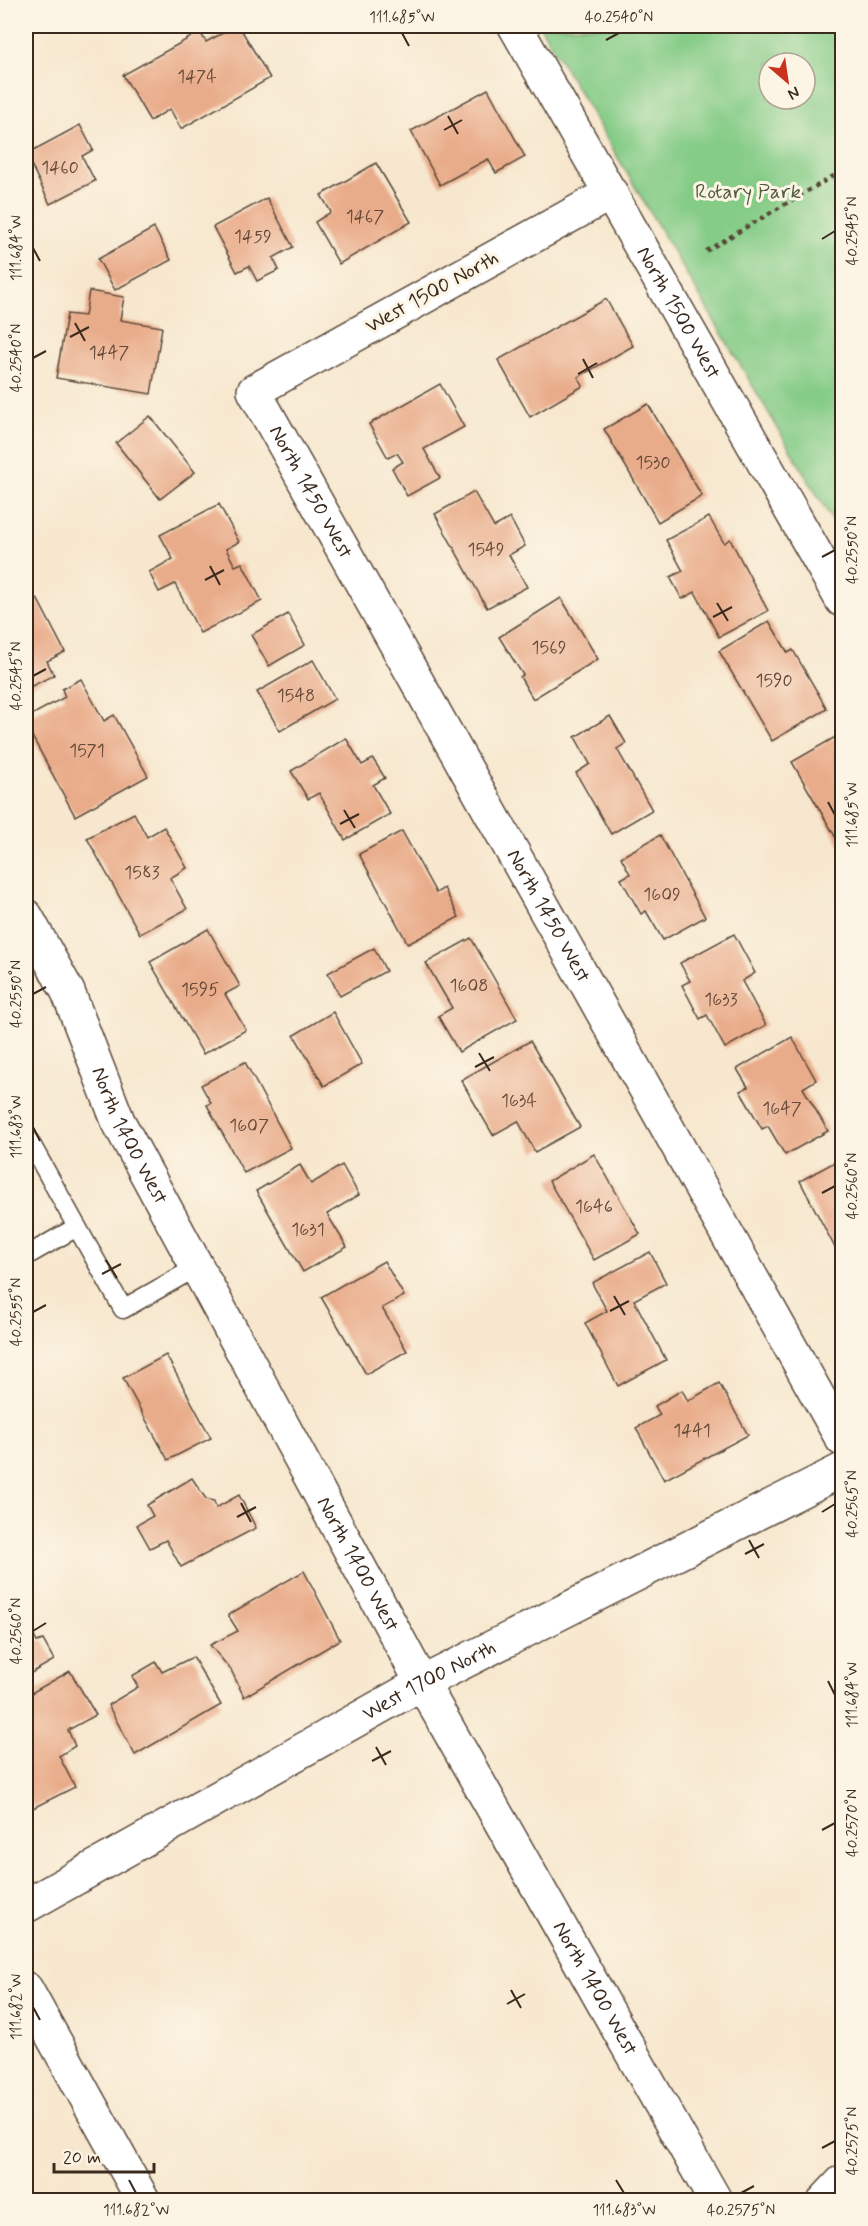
<svg xmlns="http://www.w3.org/2000/svg" width="868" height="2226" font-family="Mynerve,sans-serif">
<style>
.green{fill:#85cc87;stroke:#607b52;stroke-width:1.5;fill-rule:evenodd}
.building{fill:#e9ac8a}
.lines{fill:none;stroke-linecap:round;stroke-linejoin:round}
.service-casing{stroke:#574638;stroke-width:21}
.minor-casing{stroke:#574638;stroke-width:36}
.tertiary-casing{stroke:#574638;stroke-width:36}
.path{stroke:#574638;stroke-width:4;stroke-dasharray:4.5 4.5;stroke-linecap:butt}
.service{stroke:#fff;stroke-width:18}
.minor{stroke:#fff;stroke-width:33}
.tertiary{stroke:#fff;stroke-width:33}
.ticks{fill:none;stroke:#3b2a1e;stroke-width:2}
.labels{text-anchor:middle;dominant-baseline:central;stroke-width:6;stroke-linejoin:round;paint-order:stroke}
.number-label{font-size:18px;fill:#664a39}
.park-label{font-size:21px;fill:#515b3e;stroke:#fcf5e5}
.street-label{font-size:21px;fill:#3b2a1e;stroke:#fcf5e5}
.neatline{fill:none;stroke:#3b2a1e;stroke-width:2}
.ticks-label{font-size:15px;text-anchor:middle;fill:#3b2a1e}
</style>
<rect width="100%" height="100%" fill="#fcf5e5"/>
<filter id="ink" filterUnits="userSpaceOnUse"><feTurbulence type="fractalNoise" baseFrequency=".0167" numOctaves="2"/><feDisplacementMap in="SourceGraphic" scale="12" xChannelSelector="R" yChannelSelector="G"/><feConvolveMatrix kernelMatrix="1 2 1 2 8 2 1 2 1" color-interpolation-filters="sRGB"/></filter>
<filter id="wash" filterUnits="userSpaceOnUse"><feTurbulence type="fractalNoise" baseFrequency=".008" numOctaves="4" result="noise"/><feDisplacementMap in="SourceGraphic" scale="24" xChannelSelector="R" yChannelSelector="G"/><feGaussianBlur stdDeviation="1.35" result="paint"/><feColorMatrix in="noise" values="0 0 0 0 0 0 0 0 0 0 0 0 0 0 0 0 0 1.4 0 .05"/><feComposite in="paint" operator="in"/></filter>
<g filter="url(#wash)">
<rect width="100%" height="100%" fill="#f7e7ce"/>
<path class="green" d="M540 26H842V537ZM769 63H805V99H769Z"/>
<g id="blocks">
<g class="building">
<path d="M236 26H239L270 78 181 129 170 109 150 121 123 75 200 32 206 42Z"/>
<path d="M488 89 525 157 496 173 488 159 440 185 411 131Z"/>
<path d="M80 125 93 150 82 156 95 181 50 204 26 154Z"/>
<path d="M376 163 411 222 339 264 315 222 331 212 321 195Z"/>
<path d="M267 198 293 247 273 258 279 270 257 281 249 266 237 272 213 227Z"/>
<path d="M154 228 171 260 115 290 98 259Z"/>
<path d="M89 291 124 297 120 320 162 327 151 394 56 378 67 314 85 316Z"/>
<path d="M606 299 633 346 578 377 583 386 530 417 498 360Z"/>
<path d="M440 384 464 427 424 449 440 478 407 496 392 468 403 462 397 453 388 458 369 424Z"/>
<path d="M648 404 702 496 658 522 604 429Z"/>
<path d="M150 416 195 472 160 499 116 443Z"/>
<path d="M474 492 494 527 510 518 525 546 509 555 527 587 487 608 435 514Z"/>
<path d="M219 504 239 542 226 549 235 566 242 563 262 601 200 633 175 584 159 592 149 572 173 559 160 535Z"/>
<path d="M709 517 724 543 730 539 768 611 719 637 695 592 682 599 670 577 683 571 666 540Z"/>
<path d="M37 598 65 652 47 661 54 675 26 689V604Z"/>
<path d="M561 598 598 659 533 699 520 677 523 675 499 637Z"/>
<path d="M288 614 305 645 269 666 251 635Z"/>
<path d="M769 621 788 653 793 650 827 709 772 741 719 651Z"/>
<path d="M313 660 335 699 280 731 257 692Z"/>
<path d="M81 679 104 721 114 715 148 776 75 816 26 725V718L65 697 62 689Z"/>
<path d="M610 716 626 743 617 749 652 810 611 834 576 773 590 764 575 737Z"/>
<path d="M837 736 842 745V844L840 845 792 762Z"/>
<path d="M346 738 362 765 373 759 385 778 373 785 390 814 345 840 319 793 308 799 291 771Z"/>
<path d="M134 813 147 837 164 827 187 868 170 878 187 909 140 934 87 838Z"/>
<path d="M402 831 436 893 444 888 459 917 408 944 359 854Z"/>
<path d="M660 835 705 917 663 940 646 911 641 914 621 879 630 874 621 857Z"/>
<path d="M208 929 240 986 225 994 246 1030 203 1054 150 962Z"/>
<path d="M734 934 755 973 742 981 766 1025 725 1048 707 1015 700 1019 682 985 690 981 680 963Z"/>
<path d="M471 938 517 1019 459 1052 438 1016 452 1008 426 963Z"/>
<path d="M374 948 386 971 340 996 328 973Z"/>
<path d="M333 1012 362 1064 324 1086 294 1035Z"/>
<path d="M792 1037 816 1080 803 1088 828 1131 785 1155 768 1126 762 1129 740 1091 748 1087 737 1069Z"/>
<path d="M530 1041 580 1127 535 1152 518 1121 493 1135 461 1080Z"/>
<path d="M245 1062 291 1148 244 1173 207 1105 211 1103 201 1085Z"/>
<path d="M594 1154 640 1234 594 1260 549 1181Z"/>
<path d="M842 1158V1261L800 1181Z"/>
<path d="M300 1165 311 1184 342 1165 359 1195 327 1214 347 1247 303 1272 256 1191Z"/>
<path d="M650 1252 666 1283 634 1300 666 1360 618 1386 585 1323 607 1311 592 1283Z"/>
<path d="M384 1261 404 1296 382 1308 407 1351 366 1374 321 1297Z"/>
<path d="M166 1355 211 1438 168 1460 123 1378Z"/>
<path d="M719 1383 748 1435 664 1480 636 1428 660 1415 655 1406 682 1390 688 1401Z"/>
<path d="M192 1478 206 1499 214 1501 216 1508 239 1495 256 1528 181 1567 166 1540 150 1548 137 1525 153 1516 147 1505Z"/>
<path d="M304 1571 340 1640 244 1697 231 1670 210 1645 238 1631 228 1615Z"/>
<path d="M26 1622 37 1642 43 1640 54 1660 26 1676Z"/>
<path d="M193 1657 221 1705 135 1755 108 1705 138 1687 132 1676 156 1662 162 1672Z"/>
<path d="M70 1671 96 1715 68 1730 75 1746 59 1756 75 1787 33 1808 26 1795V1696Z"/>
</g>
</g>
</g>
<g filter="url(#ink)">
<use href="#blocks" fill-opacity="0" stroke="#574638" stroke-width="1.5"/>
<g class="lines">
<g class="service-casing">
<g id="service">
<path d="M26 1135 77 1227 26 1256"/>
<path d="M77 1227 123 1309 197 1267"/>
</g>
</g>
<g class="minor-casing">
<g id="minor">
<path id="s1" d="M611 193 254 391 842 1439"/>
<path id="s2" d="M26 916 68 992 118 1121 422 1683 715 2200"/>
<path d="M26 1989 143 2200"/>
<path d="M825 2200 842 2182"/>
</g>
</g>
<g class="tertiary-casing">
<g id="tertiary">
<path id="s3" d="M515 26 842 600"/>
<path id="s4" d="M26 1906 422 1683 842 1470"/>
</g>
</g>
<path class="path" d="M706 251 840 172"/>
<use href="#service" class="service"/>
<use href="#minor" class="minor"/>
<use href="#tertiary" class="tertiary"/>
</g>
</g>
<path class="ticks" d="M402 33 409 46M606 40 619 33M448 116 458 134M444 130 462 120M822 239 835 231M33 248 40 261M75 323 85 341M70 337 89 327M33 358 46 351M583 359 593 378M578 374 597 363M822 557 835 550M210 566 220 585M205 580 224 570M717 603 728 621M713 617 732 607M33 676 46 669M828 802 835 815M344 810 355 828M340 824 359 814M33 994 46 987M479 1053 490 1071M475 1067 494 1057M33 1127 40 1141M822 1193 835 1186M106 1260 117 1278M102 1274 121 1264M614 1296 625 1315M610 1311 629 1301M33 1312 46 1305M241 1503 251 1522M822 1512 835 1504M237 1517 256 1507M749 1540 759 1558M745 1554 764 1544M33 1631 46 1623M828 1681 835 1695M376 1747 386 1765M372 1761 391 1751M822 1830 835 1823M511 1990 521 2008M507 2004 525 1994M33 2007 40 2020M822 2148 835 2141M129 2180 136 2193M616 2180 624 2193M741 2193 754 2186"/>
<g class="labels">
<g class="number-label">
<text x="197" y="77">1474</text>
<text x="60" y="168">1460</text>
<text x="365" y="217">1467</text>
<text x="253" y="237">1459</text>
<text x="109" y="353">1447</text>
<text x="653" y="463">1530</text>
<text x="486" y="550">1549</text>
<text x="549" y="648">1569</text>
<text x="774" y="681">1590</text>
<text x="296" y="696">1548</text>
<text x="87" y="751">1571</text>
<text x="142" y="873">1583</text>
<text x="662" y="895">1609</text>
<text x="469" y="986">1608</text>
<text x="200" y="990">1595</text>
<text x="721" y="1000">1633</text>
<text x="519" y="1101">1634</text>
<text x="782" y="1109">1647</text>
<text x="249" y="1126">1607</text>
<text x="594" y="1207">1646</text>
<text x="308" y="1230">1631</text>
<text x="692" y="1431">1441</text>
</g>
<g class="park-label">
<text x="748" y="192">Rotary Park</text>
</g>
<g class="street-label">
<text transform="translate(432 292) rotate(-29)">West 1500 North</text>
<text stroke="none"><textPath href="#s3" startOffset="330">North 1500 West</textPath></text>
<text stroke="none"><textPath href="#s1" startOffset="524">North 1450 West</textPath></text>
<text stroke="none"><textPath href="#s1" startOffset="1010">North 1450 West</textPath></text>
<text stroke="none"><textPath href="#s2" startOffset="243">North 1400 West</textPath></text>
<text stroke="none"><textPath href="#s2" startOffset="729">North 1400 West</textPath></text>
<text stroke="none"><textPath href="#s4" startOffset="462">West 1700 North</textPath></text>
<text stroke="none"><textPath href="#s2" startOffset="1215">North 1400 West</textPath></text>
</g>
</g>
<rect width="868" height="2226" fill="none" stroke="#fcf5e5" stroke-width="66"/>
<g transform="translate(787 81) rotate(151)"><circle r="28" fill="#fcf5e5" stroke="#afa495" stroke-width="1.5"/>
<path d="M0-4.5L10 22L0 15L-10 22Z" fill="#c8321e"/>
<text y="-9" font-size="16" font-weight="bold" text-anchor="middle" fill="#3b2a1e">N</text>
</g>
<path d="M54 2163v9h100v-9" fill="none" stroke="#3b2a1e" stroke-width="3"/>
<text x="63" y="2163" font-size="18" fill="#3b2a1e" stroke="#fcf5e5" stroke-width="4.5" paint-order="stroke">20 m</text>
<rect x="33" y="33" width="802" height="2160" class="neatline"/>
<g class="ticks-label">
<text x="402" y="22">111.685°W</text>
<text x="619" y="22">40.2540°N</text>
<text transform="translate(852 231) rotate(-90)" y="5">40.2545°N</text>
<text transform="translate(16 248) rotate(-90)" y="5">111.684°W</text>
<text transform="translate(16 358) rotate(-90)" y="5">40.2540°N</text>
<text transform="translate(852 550) rotate(-90)" y="5">40.2550°N</text>
<text transform="translate(16 676) rotate(-90)" y="5">40.2545°N</text>
<text transform="translate(852 815) rotate(-90)" y="5">111.685°W</text>
<text transform="translate(16 994) rotate(-90)" y="5">40.2550°N</text>
<text transform="translate(16 1127) rotate(-90)" y="5">111.683°W</text>
<text transform="translate(852 1186) rotate(-90)" y="5">40.2560°N</text>
<text transform="translate(16 1312) rotate(-90)" y="5">40.2555°N</text>
<text transform="translate(852 1504) rotate(-90)" y="5">40.2565°N</text>
<text transform="translate(16 1631) rotate(-90)" y="5">40.2560°N</text>
<text transform="translate(852 1695) rotate(-90)" y="5">111.684°W</text>
<text transform="translate(852 1823) rotate(-90)" y="5">40.2570°N</text>
<text transform="translate(16 2007) rotate(-90)" y="5">111.682°W</text>
<text transform="translate(852 2141) rotate(-90)" y="5">40.2575°N</text>
<text x="136" y="2215">111.682°W</text>
<text x="624" y="2215">111.683°W</text>
<text x="741" y="2215">40.2575°N</text>
</g>
</svg>
